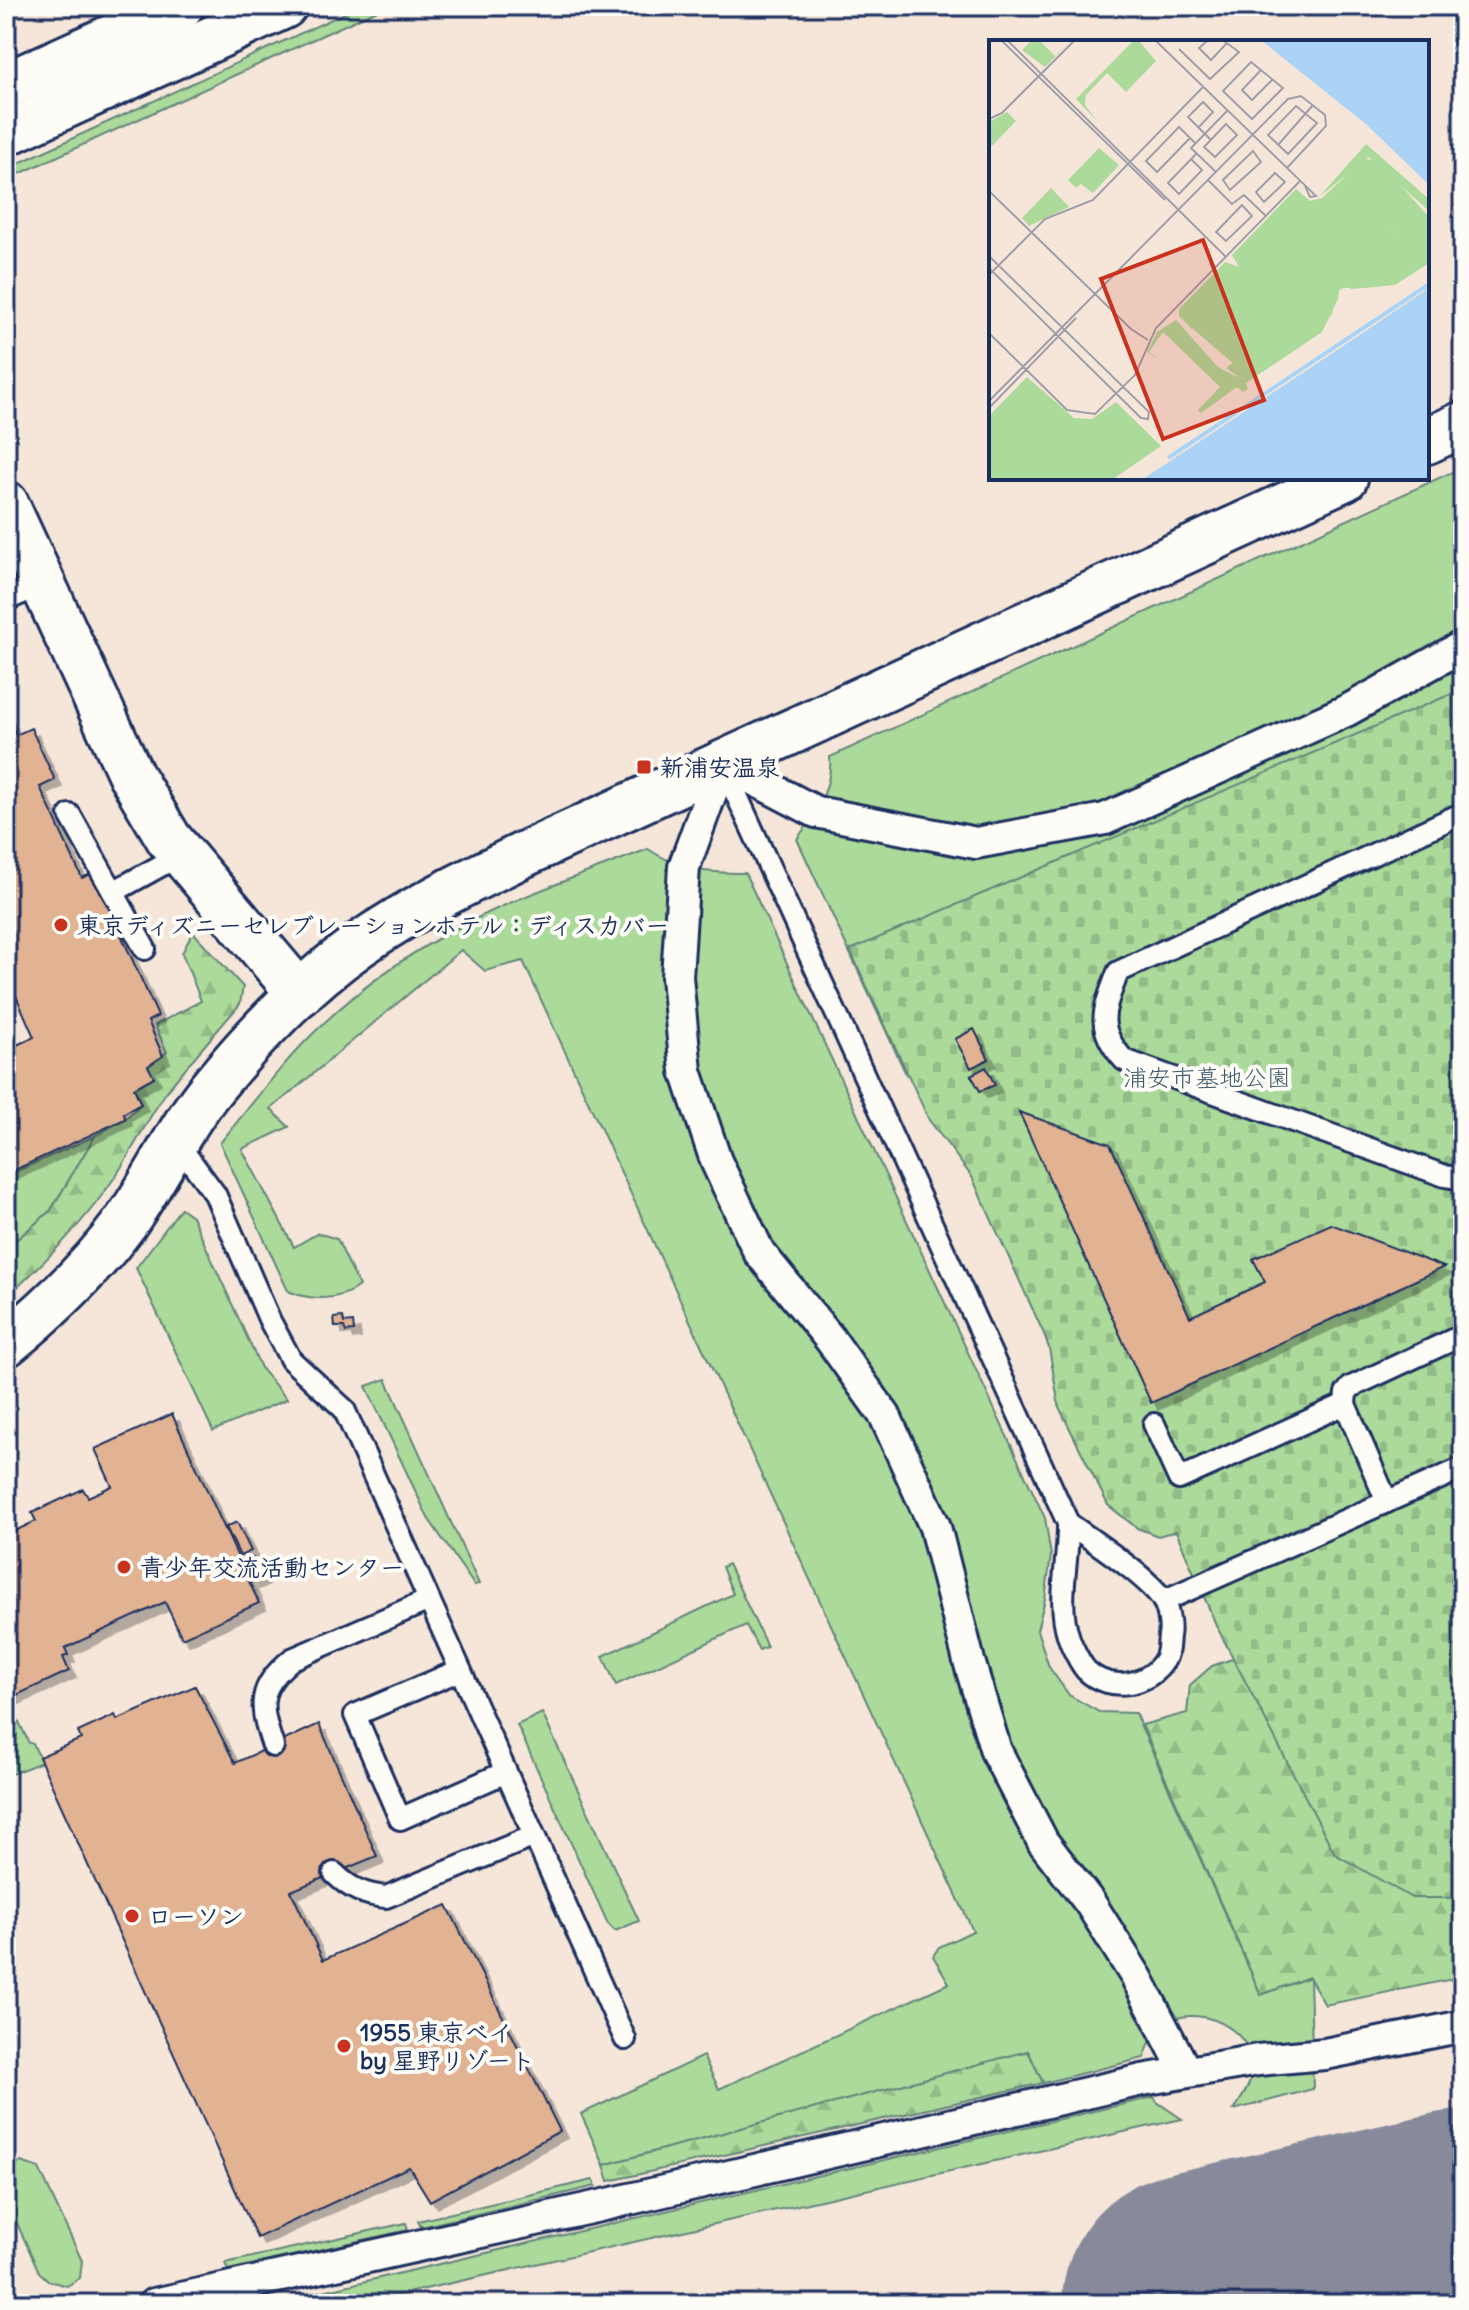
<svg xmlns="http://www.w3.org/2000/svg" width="1469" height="2310" font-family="Delius,'Klee One',sans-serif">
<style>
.green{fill:#abda9a;stroke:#63847c;stroke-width:2}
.forest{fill:url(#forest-firs);stroke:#63847c;stroke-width:2}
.cemetery{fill:url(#cemetery-stones);stroke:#63847c;stroke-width:2}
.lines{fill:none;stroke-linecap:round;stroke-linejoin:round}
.runway{stroke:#888a9c;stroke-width:266}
.building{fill:#e2b393;stroke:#1b2f5e;stroke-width:2;filter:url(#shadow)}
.service-casing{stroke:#1b2f5e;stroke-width:26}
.pedestrian-casing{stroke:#1b2f5e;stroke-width:36}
.tertiary-casing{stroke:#1b2f5e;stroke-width:50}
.service{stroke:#fdfcf7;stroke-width:20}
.pedestrian{stroke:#fdfcf7;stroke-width:30}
.tertiary{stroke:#fdfcf7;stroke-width:44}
.poi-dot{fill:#c8321e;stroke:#fdfcf7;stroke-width:3}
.labels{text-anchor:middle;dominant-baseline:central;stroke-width:8;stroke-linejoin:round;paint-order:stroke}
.poi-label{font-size:24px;font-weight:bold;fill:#1b2f5e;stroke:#fdfcf7;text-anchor:start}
.park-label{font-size:24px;fill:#3f5a6d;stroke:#fdfcf7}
.inset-river{fill:none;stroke:#abd3f6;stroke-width:4}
.inset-road{fill:none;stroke:#9e9da8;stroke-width:2}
.view{fill:#c8321e;fill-opacity:0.15;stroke:#c8321e;stroke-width:4}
.inset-edge{fill:none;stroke:#1b2f5e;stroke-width:4}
</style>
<defs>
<pattern id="forest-firs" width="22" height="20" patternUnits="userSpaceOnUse" patternTransform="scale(2)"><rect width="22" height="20" fill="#abda9a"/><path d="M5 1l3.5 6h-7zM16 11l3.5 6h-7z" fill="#93bb87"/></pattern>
<pattern id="cemetery-stones" width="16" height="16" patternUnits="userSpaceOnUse" patternTransform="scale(2)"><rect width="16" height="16" fill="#abda9a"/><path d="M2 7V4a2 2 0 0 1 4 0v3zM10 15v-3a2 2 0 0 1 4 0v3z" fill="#93bb87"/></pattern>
<filter id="shadow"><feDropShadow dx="7" dy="7" stdDeviation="0" flood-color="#0004"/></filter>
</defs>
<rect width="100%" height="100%" fill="#f5e6d9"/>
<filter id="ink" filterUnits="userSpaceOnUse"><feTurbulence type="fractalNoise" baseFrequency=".0125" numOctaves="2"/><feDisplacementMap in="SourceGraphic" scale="16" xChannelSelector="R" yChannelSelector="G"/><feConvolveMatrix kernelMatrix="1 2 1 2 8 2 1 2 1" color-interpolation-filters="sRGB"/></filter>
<g filter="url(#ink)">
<g class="green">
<path d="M360 6H386L6 180V169Z"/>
<path d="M1463 467V721L924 1008 906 1074 797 839C814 816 833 787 830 757Z"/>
<path d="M648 849C682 871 705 873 745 873L1045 1518 1051 1556 1045 1599 1037 1630 1049 1667 1069 1695 1099 1712 1135 1713 1261 1995 1310 1977 1313 2089 1234 2110C1241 2099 1251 2085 1252 2071 1256 2028 1194 2000 1162 2026 1152 2034 1148 2047 1144 2058L1043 2083 1028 2051 604 2165 581 2114 703 2056 719 2089 949 1983 933 1956 939 1947 973 1931 523 961 485 971 461 950 271 1109 289 1127 242 1149 294 1247 318 1233 337 1239 359 1286C340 1301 310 1301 288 1291L220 1143C254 1102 285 1059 324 1023 361 988 407 955 452 931 514 897 583 875 648 849Z"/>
<path d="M95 1136 51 1210 6 1249V1176Z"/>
<path d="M181 1208 192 1216 262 1370 287 1399 213 1431 136 1268Z"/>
<path d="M386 1379 479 1584 474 1585 428 1518 366 1386Z"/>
<path d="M728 1564 767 1647 759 1650 746 1625 616 1685 603 1656 733 1594 722 1567Z"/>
<path d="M8 1699 29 1743 33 1744 42 1762 6 1776Z"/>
<path d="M542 1713 639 1921 615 1931 608 1924 517 1725Z"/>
<path d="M1154 2097 1157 2102 1182 2119 358 2304H268Z"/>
<path d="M21 2162 39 2168 82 2261 80 2278 67 2286 49 2281 39 2272 6 2199V2169Z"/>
<path d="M593 2180 596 2186 421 2227 418 2221Z"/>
<path d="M406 2223 408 2230 228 2270 225 2263Z"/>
</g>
<g class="forest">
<path d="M193 932 243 987 240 1004C215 1034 188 1063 165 1094 147 1120 134 1148 117 1174 86 1221 47 1260 6 1298V1249L51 1210 95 1136 125 1119 141 1104 135 1088 153 1077 148 1066 167 1052 155 1025 201 1001 182 953Z"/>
<path d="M1235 1658 1463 1874V1977L1325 2005 1309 1977 1261 1995 1142 1725 1187 1713 1190 1685 1212 1666Z"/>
<path d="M1028 2051 1043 2083 609 2181 604 2165Z"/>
</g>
<path class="cemetery" d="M1463 689V1898H1412L1335 1854 1217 1627 1176 1531 1158 1536 1137 1528 1108 1505 1059 1407 1049 1348 1044 1334 972 1177 929 1120 850 950Z"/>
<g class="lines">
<path class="runway" d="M1195 2304 1463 2243"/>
</g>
<g class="building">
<path d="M6 713 16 735 31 728 55 780 40 787 82 878 93 873 158 1016 148 1021 163 1056 148 1066 154 1077 134 1088 141 1104 124 1113 125 1119 6 1174V1050L34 1037 6 973Z"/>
<path d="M974 1029 989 1059 971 1068 955 1039Z"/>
<path d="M986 1067 995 1085 980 1091 971 1075Z"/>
<path d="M1019 1112 1110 1144 1190 1317 1265 1282 1253 1259 1331 1224 1444 1267 1151 1403Z"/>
<path d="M343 1317 344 1323 353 1322 354 1331 346 1332 344 1327H335L334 1318Z"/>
<path d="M172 1414 259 1603 182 1638 165 1602 65 1648 68 1655 63 1657 69 1671 6 1700V1525L9 1523 13 1532 36 1521 32 1513 83 1489 88 1497 112 1486 95 1449Z"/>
<path d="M237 1522 251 1551 240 1556 226 1527Z"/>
<path d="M253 1558 262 1578 252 1582 242 1562Z"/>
<path d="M195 1686 235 1763 319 1724 377 1856 291 1891 323 1960 447 1905 560 2131 430 2201 409 2167 257 2238 39 1757 81 1739 78 1732 115 1715 117 1720Z"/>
</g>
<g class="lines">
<g class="service-casing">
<g id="service">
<path d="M6 600 43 584"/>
<path d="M722 763 1068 1523C1069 1562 1056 1602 1069 1638 1072 1647 1080 1663 1086 1670 1109 1693 1150 1686 1165 1659 1169 1652 1168 1643 1169 1636 1171 1626 1168 1609 1163 1600 1148 1577 1092 1540 1068 1523"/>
<path d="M1463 813 1118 972C1104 1010 1094 1026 1124 1060L1445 1176 1463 1179"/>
<path d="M70 815 145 949"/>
<path d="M113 892 182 854"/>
<path d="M175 1140 215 1194 270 1321 291 1360 344 1409 625 2039"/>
<path d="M1154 1424 1179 1479 1345 1404"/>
<path d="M1387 1502 1345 1404 1346 1393 1351 1387 1452 1340 1463 1337"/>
<path d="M1163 1601 1463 1468"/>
<path d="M460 1670 355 1715 400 1819 506 1772"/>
<path d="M273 1746C259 1705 257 1688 292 1659L429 1600"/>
<path d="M334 1873C349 1888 364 1895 386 1897L534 1836"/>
</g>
</g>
<g class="pedestrian-casing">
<g id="pedestrian">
<path d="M1186 2072 1137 1978 1090 1903 1043 1842 996 1751 969 1661 935 1527 885 1416 830 1339 759 1252 716 1161 686 1071 677 977 684 867 722 763 816 812 976 843 1105 819 1348 710 1463 646"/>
<path d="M154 2304 604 2205 1142 2080 1258 2060 1325 2054 1463 2026"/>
</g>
</g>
<g class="tertiary-casing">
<g id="tertiary">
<path d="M6 85 181 6"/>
<path d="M6 133 284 6"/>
<path d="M1427 441 1463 424"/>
<path d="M6 504 131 775 169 839 300 994"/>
<path d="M6 1344C50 1308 91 1269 125 1223 157 1178 179 1127 214 1085 256 1034 305 983 359 945 412 908 471 880 529 852L1345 478"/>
</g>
</g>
<use href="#service" class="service"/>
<use href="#pedestrian" class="pedestrian"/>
<use href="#tertiary" class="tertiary"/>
</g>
</g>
<g class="poi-dot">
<rect x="636" y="759" width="16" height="16" rx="4"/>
<circle cx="61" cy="925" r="8"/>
<circle cx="124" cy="1567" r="8"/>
<circle cx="132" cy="1916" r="8"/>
<circle cx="344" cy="2046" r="8"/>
</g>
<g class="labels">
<g class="poi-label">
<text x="660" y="767">新浦安温泉</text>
<text x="77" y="925">東京ディズニーセレブレーションホテル：ディスカバー</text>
<text x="140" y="1567">青少年交流活動センター</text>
<text x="148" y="1916">ローソン</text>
<text x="360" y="2032">1955 東京ベイ<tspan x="360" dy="28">by 星野リゾート</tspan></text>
</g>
<g class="park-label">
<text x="1207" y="1077">浦安市墓地公園</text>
</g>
</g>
<g transform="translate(989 40)">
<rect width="440" height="440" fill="#f5e6d9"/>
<path d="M42 1H51L66 16 82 1 56 27 33 10ZM144 1H150L167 21 137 52 118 33 97 55 96 65 108 81 87 59ZM18 72 27 81 0 109V82ZM110 108 130 125 104 153 92 144 87 148 79 140ZM375 119 389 120 440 177 416 199 402 186 356 189 203 282V289L190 276V269L236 222 250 227 243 215 307 149 321 161 333 158ZM62 148 80 167 40 186 33 178ZM187 280 229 327 256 341 259 349 254 352 248 347 212 373 209 370 231 347 174 292 160 312 171 320 158 312 168 292ZM38 337 85 378 103 379 127 362 172 406 124 439H0V376Z" fill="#abda9a"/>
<path d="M377 104 440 159V171L380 117 330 157ZM440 211V223L406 245 362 249 359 245 373 246ZM339 249 350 250 349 259 333 292 257 343 237 328ZM129 369 143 381 112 399 89 397 71 386 98 390ZM34 388 38 409 9 413V408ZM60 388 83 401 52 406 46 389Z" fill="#abda9a"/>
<path d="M321 161 357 188 378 167H402V186L416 198 440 174V214L389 247 354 248 346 253 343 274 331 290 267 331 254 332 196 282Z" fill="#abda9a"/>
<path d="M273 1H440V145L378 85ZM440 248V439H154L375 292Z" fill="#abd3f6"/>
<path class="inset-river" d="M179 418 439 245"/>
<path class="inset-road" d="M13 1 176 160M19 1 237 217M167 1 327 156 321 157 316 146M218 1 210 8 222 20 238 3M190 9 221 39 250 12 235 1M262 22 294 48 263 79 234 51ZM272 30 253 50 263 60 283 40M307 66 328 83 299 114 279 95ZM0 79 13 73 85 1M237 84 248 95 226 117 215 107ZM209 88 224 72 214 62 199 77 222 100M201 98 168 132 157 121 190 87 206 103M289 105 324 65M264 111 272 122 241 150 234 140ZM202 119 213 130 190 154 179 143 208 113M227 132 202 108 238 71M286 133 296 142 275 162 267 152ZM219 140 243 164 255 155 277 176M0 151 142 289 159 300M253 165 263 176 237 201 227 192ZM0 216 160 372 159 379 152 378 0 228M0 235 56 179 104 160 214 47M0 293 78 370 106 374 146 335 167 288 311 141M0 361 299 59 312 56 336 75 337 86 298 128M0 368 87 278"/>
<path class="view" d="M214 200 275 360 174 399 112 239Z"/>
<rect width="440" height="440" class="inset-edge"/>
</g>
<rect width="1469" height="2310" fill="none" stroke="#fdfcf7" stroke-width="32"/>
<rect x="16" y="16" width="1437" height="2278" fill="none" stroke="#1b2f5e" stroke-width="3" filter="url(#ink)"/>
</svg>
